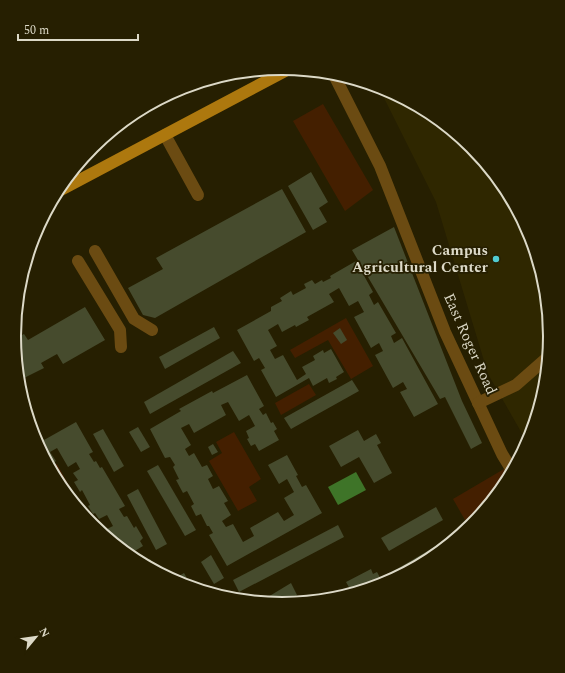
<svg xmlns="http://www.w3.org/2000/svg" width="565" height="673" font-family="Spectral,serif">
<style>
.built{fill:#2f2700}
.green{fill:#441f00}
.water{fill:#3e7428}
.building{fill:#464b2d}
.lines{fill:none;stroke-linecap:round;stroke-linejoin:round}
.minor{stroke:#6b4b12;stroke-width:12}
.major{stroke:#ad780e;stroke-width:12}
.poi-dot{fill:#51ccd1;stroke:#261f01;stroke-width:1.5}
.labels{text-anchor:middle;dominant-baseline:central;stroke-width:3.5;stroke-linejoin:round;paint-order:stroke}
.poi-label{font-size:15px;font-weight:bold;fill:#dcd9c7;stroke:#261f01;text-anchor:end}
.street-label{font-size:15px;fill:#dcd9c7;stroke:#261f01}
.rim{fill:none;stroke:#dcd9c7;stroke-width:2}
</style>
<rect width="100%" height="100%" fill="#261f01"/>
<path class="built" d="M378 86 385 89 432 113 473 147 506 188 531 234 546 284 551 337 546 389 530 439 528 444 488 374 436 202Z"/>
<g class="green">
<path d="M323 104 373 190 345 211 293 121Z"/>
<path d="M346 318 373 366 351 379 328 340 295 358 290 350Z"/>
<path d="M309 384 316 395 281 415 275 403Z"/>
<path d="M234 432 261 479 249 487 257 501 238 511 209 461 222 453 216 442Z"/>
<path d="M57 464 90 523 59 485 50 468Z"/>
<path d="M504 469 509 479 506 486 486 509 465 520 453 499Z"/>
</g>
<path class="water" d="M356 472 366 490 338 505 328 487Z"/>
<g class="building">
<path d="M311 172 328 202 319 208 327 222 313 230 288 186Z"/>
<path d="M282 189 306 232 155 318 143 315 128 288 163 269 156 258Z"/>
<path d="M394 227 462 401 482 443 471 449 445 397 440 399 352 250Z"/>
<path d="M356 261 373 292 369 295 374 305 378 302 396 333 391 336 394 343 402 338 438 404 414 417 400 392 407 389 403 382 393 388 375 355 383 351 379 343 371 348 354 317 364 312 358 301 349 306 339 288 329 294 334 302 307 317 309 320 296 327 295 325 282 332 278 324 268 330 277 346 270 350 275 359 283 355 297 380 306 374 302 367 315 360 313 356 323 350 324 353 331 349 344 372 336 377 337 379 329 383 327 378 313 386 309 378 276 397 261 370 265 368 259 358 254 361 237 330 271 311V307L282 301 280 298 291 291 293 295 306 288 304 284 312 280 315 284 322 280 323 282 331 278 330 276Z"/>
<path d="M85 307 105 340 63 364 57 354 41 363 44 368 18 381 14 339 24 334 28 340Z"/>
<path d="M214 327 220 338 165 369 159 357Z"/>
<path d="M340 328 347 340 341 344 333 333Z"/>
<path d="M233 351 241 363 150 414 144 402Z"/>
<path d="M247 375 264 406 259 409 263 415 266 413 271 423 273 422 277 429 274 431 279 440 259 451 255 444 251 446 247 439 249 438 246 431 255 426 249 415 239 421 228 402 221 405 226 415 194 433 189 424 181 428 191 445 185 449 189 456 194 453 202 467 207 465 213 476 208 479 213 489 219 486 228 501 224 503 231 515 222 521 226 527 233 524 243 542 254 536 250 528 278 512 284 521 294 515 284 498 294 492 287 479 279 484 268 465 287 455 298 475 296 476 302 487 306 485 322 513 227 566 209 535 213 533 209 526H207L201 514 196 516 191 506 194 504 187 491 183 493 176 480 179 479 173 467 175 465 170 457 165 458 150 429 181 411 179 409 212 391 213 393Z"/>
<path d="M352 380 359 391 291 429 284 418Z"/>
<path d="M76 422 93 452 89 454 94 462 96 461 100 468 102 467 125 506 119 509 124 517 127 516 134 528 136 526 143 538 140 541 143 546 128 555 112 543 105 530 113 526 107 515 99 519 95 513 93 514 88 506 90 505 82 490 80 492 74 482 78 480 73 473 80 469 76 462 68 467 57 448 50 452 56 461 49 466 35 439 41 436 44 440Z"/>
<path d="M138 427 150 447 141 452 129 432Z"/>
<path d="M103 429 124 466 114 472 93 434Z"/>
<path d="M358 430 364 441 376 434 381 443 377 445 392 473 374 483 359 457 341 467 329 446Z"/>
<path d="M213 444 218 452 212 455 208 447Z"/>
<path d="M158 465 196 530 185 536 147 471Z"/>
<path d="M138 489 167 544 156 550 127 495Z"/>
<path d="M436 507 443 520 389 551 381 538Z"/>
<path d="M338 525 344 537 239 592 233 580Z"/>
<path d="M465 529 466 531 431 560 389 583 385 576Z"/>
<path d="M211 555 224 578 214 584 201 562Z"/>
<path d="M150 559 154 566 157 564 164 576 142 564Z"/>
<path d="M371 569 373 574 377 572 384 585 350 595 347 591 350 589 346 582Z"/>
<path d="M184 573 193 589 180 584 175 582 174 579Z"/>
<path d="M291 583 297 595 280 605 258 603Z"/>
<path d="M339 593 341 598 335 600 324 601Z"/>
</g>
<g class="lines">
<g class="minor">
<path d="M333 73 380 166 445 332 502 454 513 472"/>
<path d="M165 135 198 195"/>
<path d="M95 251 134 319 152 330"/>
<path d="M78 261 120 330 121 347"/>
<path d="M478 403 516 385 549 356"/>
</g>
<path class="major" d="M57 192 289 69"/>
</g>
<circle class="poi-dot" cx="496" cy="259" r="4"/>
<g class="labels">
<g class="poi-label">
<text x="488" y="250">Campus<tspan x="488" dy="17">Agricultural Center</tspan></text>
</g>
<g class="street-label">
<text transform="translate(470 344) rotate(66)">East Roger Road</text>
</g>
</g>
<path d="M0 0H565V673H0ZM21 336a261 261 0 1 1 522 0a261 261 0 1 1-522 0Z" fill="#261f01" fill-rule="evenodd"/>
<path class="rim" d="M21 336a261 261 0 1 1 522 0a261 261 0 1 1-522 0Z"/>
<g transform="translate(36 637) rotate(61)" stroke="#261f01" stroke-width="3" paint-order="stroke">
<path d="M0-3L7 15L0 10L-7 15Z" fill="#dcd9c7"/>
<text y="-6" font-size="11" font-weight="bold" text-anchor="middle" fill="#dcd9c7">N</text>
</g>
<path d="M18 34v6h120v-6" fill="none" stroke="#dcd9c7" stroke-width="2"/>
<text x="24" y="34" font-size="12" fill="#dcd9c7" stroke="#261f01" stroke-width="3" paint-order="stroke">50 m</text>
</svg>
